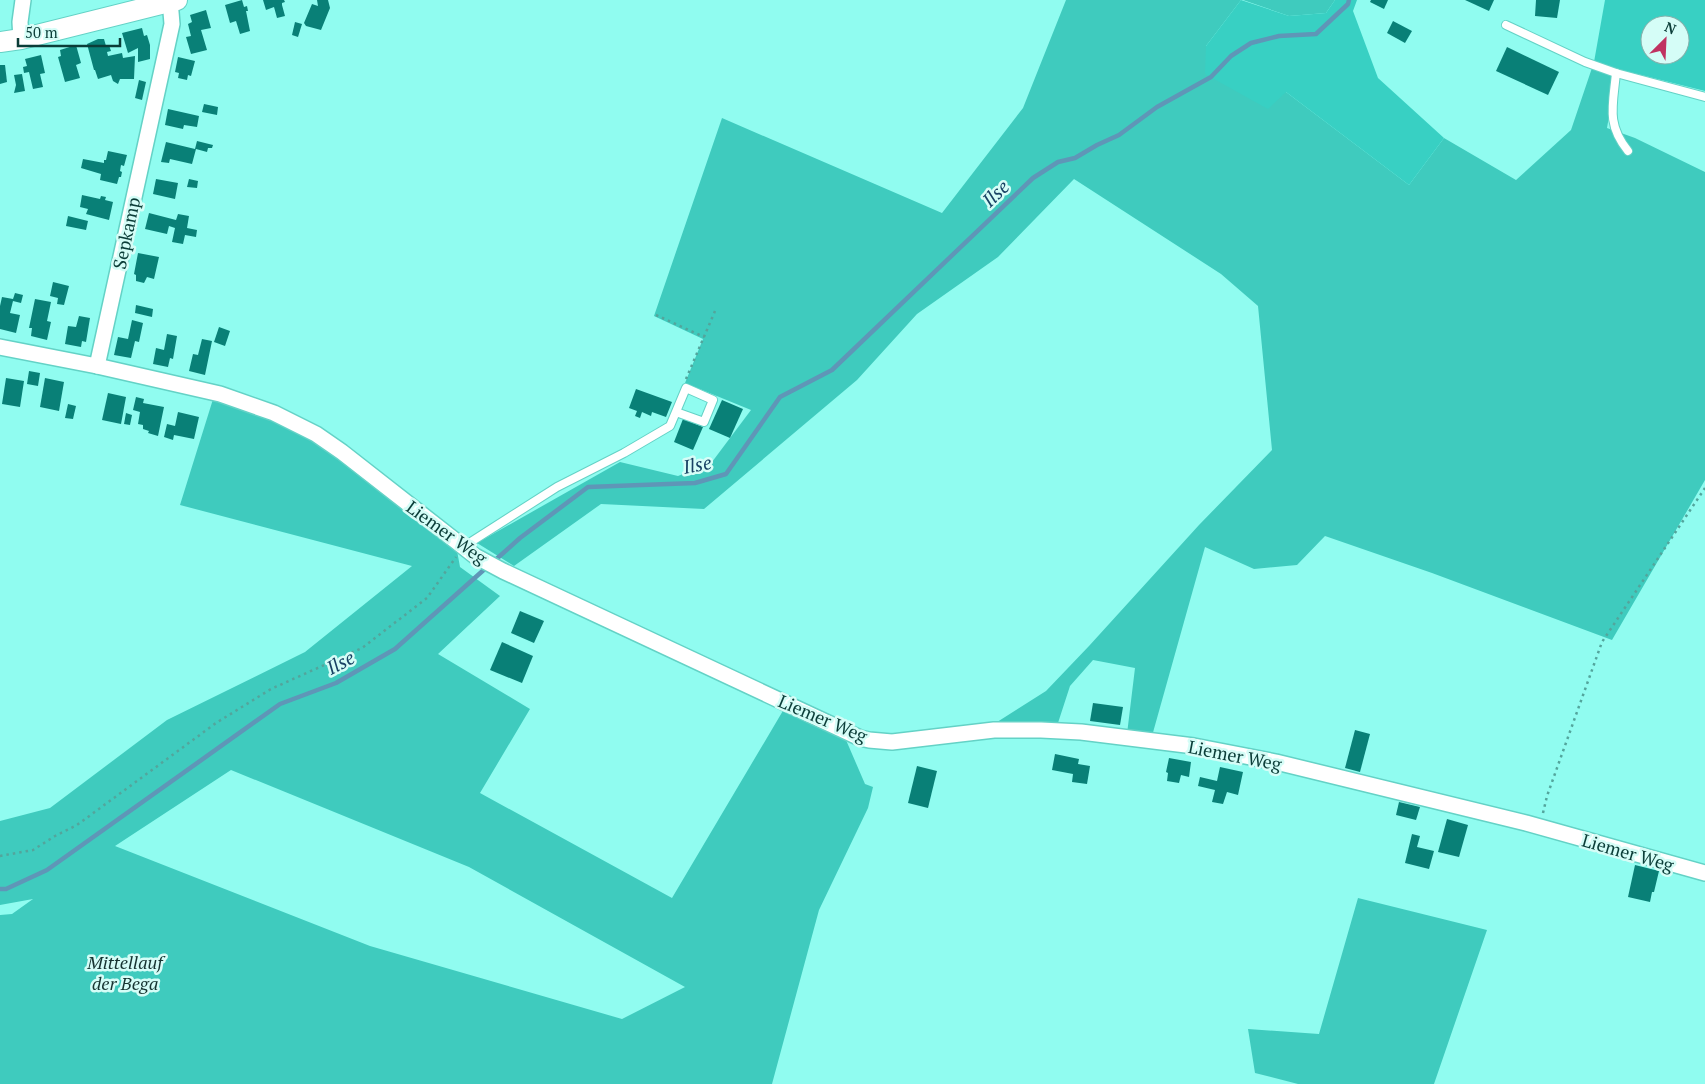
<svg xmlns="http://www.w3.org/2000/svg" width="1705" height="1084" font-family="'PT Serif',serif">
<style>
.green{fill:#3fcbbe;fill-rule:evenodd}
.forest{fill:#38d0c3;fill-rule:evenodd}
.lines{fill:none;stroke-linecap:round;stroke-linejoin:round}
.stream{stroke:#5f96b7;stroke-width:4.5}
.building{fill:#098077}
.service-casing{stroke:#64d2c6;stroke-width:10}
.minor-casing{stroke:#64d2c6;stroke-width:18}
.secondary-casing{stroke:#64d2c6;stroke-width:22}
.path{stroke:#53a59c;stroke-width:2.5;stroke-dasharray:2.5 4;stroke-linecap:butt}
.service{stroke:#fff;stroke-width:8}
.minor{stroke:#fff;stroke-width:15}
.secondary{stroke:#fff;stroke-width:20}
.labels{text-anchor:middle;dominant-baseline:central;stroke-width:5;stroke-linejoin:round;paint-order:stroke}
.street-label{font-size:18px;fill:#0b3d38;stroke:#d5fdf7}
.park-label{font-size:18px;font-style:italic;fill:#163431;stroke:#d5fdf7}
.water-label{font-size:19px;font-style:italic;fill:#184264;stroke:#d5fdf7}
</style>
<rect width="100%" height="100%" fill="#90fcf0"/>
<g class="green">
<path d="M1066 0H1241L1206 46 1286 92 1409 185 1444 138 1516 180 1571 130 1594 62 1617 69 1607 128 1635 138 1705 172V480L1612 640 1432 573 1325 536 1297 565 1254 569 1205 547 1152 736 1127 734 1135 668 1093 660 1070 686 1057 726 994 724 1046 691 1089 646 1199 525 1272 450 1258 306 1221 274 1074 179 998 257 917 314 857 380 704 509 601 504 514 566 477 543 620 462 678 476 712 462 751 410 685 383 703 339 654 316 722 118 942 213 1023 108Z"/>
<path d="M1243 0H1335L1326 13 1289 16Z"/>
<path d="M214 396 308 433 456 545 460 567 500 596 438 654 530 709 480 793 672 898 784 709 836 733 846 740 865 784 873 787 868 808 819 910 772 1084H0V915L12 914 33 899 0 905V821L50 808 167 720 305 652 412 566 180 505ZM231 770 469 867 685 987 622 1019 370 946 115 846Z"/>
<path d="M1358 898 1487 930 1434 1084H1298L1255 1073 1248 1029 1319 1034Z"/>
</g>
<g class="forest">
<path d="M1241 0 1289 16 1326 13 1335 0H1357L1353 11 1378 78 1444 138 1409 185 1286 92 1268 109 1205 74 1206 46Z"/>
<path d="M1605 0H1705V91L1617 69 1594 62ZM1650 25H1680V55H1650Z"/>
</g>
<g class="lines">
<g class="stream">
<path d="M493 562 520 538 588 487 695 483 726 474 780 397 832 370 1033 178 1058 162 1075 158 1097 145 1119 135 1157 107 1211 77 1231 56 1251 43 1279 36 1316 34 1348 4 1349 0"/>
<path d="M0 889H6L47 870 280 704 336 683 395 649 487 567"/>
</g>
</g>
<g class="building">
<path d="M242 0 244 7 247 6 248 11H246L250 31 240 34 236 21 230 23 225 5Z"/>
<path d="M263 0H284L285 2 282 3V5L285 16 277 18 274 7 266 10Z"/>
<path d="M317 0H328L330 8 321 30 306 26 304 23 312 4 318 6Z"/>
<path d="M1371 0H1388L1384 9 1370 2Z"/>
<path d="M1465 0H1494L1489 11Z"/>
<path d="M1536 0H1560L1557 18 1535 16Z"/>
<path d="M206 10 211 28 201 30 207 50 191 54 186 37 191 36 188 24 192 22 190 15Z"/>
<path d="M1393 21 1412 31 1405 43 1387 33Z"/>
<path d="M295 22 302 24 298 37 292 35Z"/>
<path d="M142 28 144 36 147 35 150 45V59L138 62V48L128 53 122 33Z"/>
<path d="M98 39H104L106 46 109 45 111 51 107 52 108 56 122 53 123 58 135 56 134 79H120L118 84 113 81 111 75 98 79 95 70H94L87 44Z"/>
<path d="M76 45 81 63 76 65 80 78 65 82 58 57 61 56 60 50Z"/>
<path d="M1507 47 1559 72 1548 95 1496 71Z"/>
<path d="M41 55 45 73 40 74 43 87 33 89 29 72 24 73 23 67 27 66 25 59Z"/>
<path d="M178 57 195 61 191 76 188 75 187 80 178 78 179 73 175 72Z"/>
<path d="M0 65H5L7 82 0 84Z"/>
<path d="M22 74 25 91 14 93 16 85 14 75Z"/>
<path d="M139 80 146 82 142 100 135 98Z"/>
<path d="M204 104 218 107 217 115 202 112Z"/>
<path d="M168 109 199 116 197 127 184 125 183 129 165 125Z"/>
<path d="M197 141 213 145 212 148H208L207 152 196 149 192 164 170 159 169 163 161 162 166 142 195 149Z"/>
<path d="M108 151 127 155 124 166 121 165 120 171 122 172 121 177H119L117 184 100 180 101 174 81 168 83 159 104 163V160H106Z"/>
<path d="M156 179 178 183 175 199 153 194Z"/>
<path d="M189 179 198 181 197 188 187 187Z"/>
<path d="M82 195 100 199 101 196 106 197 105 200 113 202 109 220 86 214 88 209 80 207Z"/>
<path d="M149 213 176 220 178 214 189 216 187 228 197 230 196 237 185 235 183 244 172 242 175 228 169 226 167 234 145 229Z"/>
<path d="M68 216 88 221 86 230 66 226Z"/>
<path d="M138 253 159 257 154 279 147 277 144 283 136 281V275L134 274Z"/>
<path d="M53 282 69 286 64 305 57 304 58 298 50 296Z"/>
<path d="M15 293 23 295 21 303 13 301 10 313 20 315 16 333 0 329V306L2 297 13 299Z"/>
<path d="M35 299 51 302 47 321 51 322 47 340 31 336 32 328H29Z"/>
<path d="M136 305 153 309 152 317 135 313Z"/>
<path d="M79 316 90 318 86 342 82 341 81 347 65 344 68 326 76 327Z"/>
<path d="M132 320 143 323 139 342 135 341 131 358 114 355 118 337 128 339Z"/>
<path d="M219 327 230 331 225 346 214 342Z"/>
<path d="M167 334 177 336 173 359 170 358 168 367 153 364 156 348 164 350Z"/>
<path d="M202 339 212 341 205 375 189 371 193 354 198 355Z"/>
<path d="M29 371 40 373 38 386 27 384Z"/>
<path d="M6 378 24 381 20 407 2 404Z"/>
<path d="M45 378 64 382 59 411 40 407Z"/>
<path d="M636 389 672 402 666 417 652 412 651 416 642 412 640 418 635 416 637 411 629 408Z"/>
<path d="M108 393 126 397 121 424 102 420Z"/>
<path d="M136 397 144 399 143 403 164 407 158 436 148 433 149 431 143 429V425L138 424 140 412 133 410Z"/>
<path d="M722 400 743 409 730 438 709 429Z"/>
<path d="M68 404 76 406 73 419 65 418Z"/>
<path d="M178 412 199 417 194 439 174 435 173 440 164 437 167 424 175 426Z"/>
<path d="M126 413 132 415 130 425 124 424Z"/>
<path d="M683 419 703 427 693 450 674 442Z"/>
<path d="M520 611 544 621 534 643 511 633Z"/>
<path d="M502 642 533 656 522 683 490 670Z"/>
<path d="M1093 703 1123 707 1120 725 1090 721Z"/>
<path d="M1355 730 1370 734 1360 772 1345 768Z"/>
<path d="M1055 754 1079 759 1078 764 1090 766 1087 784 1072 782 1073 774 1052 770Z"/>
<path d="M1169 758 1191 762 1189 777 1181 775 1179 783 1167 781 1168 773 1166 772Z"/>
<path d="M917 766 937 771 928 808 908 803Z"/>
<path d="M1220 767 1243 772 1238 795 1227 792 1223 804 1212 802 1215 790 1198 786 1200 777 1217 781Z"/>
<path d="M1399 802 1420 807 1416 820 1396 815Z"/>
<path d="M1447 819 1468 825 1459 857 1438 852Z"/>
<path d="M1412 834 1420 836 1417 847 1434 851 1429 869 1405 863Z"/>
<path d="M1635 865 1659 871 1654 892H1652L1650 902 1628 897Z"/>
</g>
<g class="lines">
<g class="service-casing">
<g id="service">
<path d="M1506 25 1585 62 1616 73 1705 97"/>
<path d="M1616 73C1613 105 1606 124 1628 151"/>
<path d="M463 547 557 487 624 453 670 426 686 388 713 400 704 422 676 412"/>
</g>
</g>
<g class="minor-casing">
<g id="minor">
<path d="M21 39 20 22 23 0"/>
<path d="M0 347 97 366 220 394 274 413 316 434 342 452 475 556 503 571 860 738 869 740 892 742 994 730H1041L1081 732 1194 746 1276 762 1526 823 1705 873"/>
<path d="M97 366 172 24 170 0"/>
</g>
</g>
<g class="secondary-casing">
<path id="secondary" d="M0 42 21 39 177 0"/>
</g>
<g class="path">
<path d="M656 315 704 337"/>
<path d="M686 379 715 311"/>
<path d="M1543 813 1547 796 1602 642 1705 488"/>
<path d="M0 856 33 850 55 836 77 825 216 723 271 689 362 648 427 598 456 557"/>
</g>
<use href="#service" class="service"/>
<use href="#minor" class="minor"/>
<use href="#secondary" class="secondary"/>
</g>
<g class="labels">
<g class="street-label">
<text transform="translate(126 233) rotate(-78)">Sepkamp</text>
<text transform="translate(447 532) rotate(36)">Liemer Weg</text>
<text transform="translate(823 718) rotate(23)">Liemer Weg</text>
<text transform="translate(1235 755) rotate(11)">Liemer Weg</text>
<text transform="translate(1628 852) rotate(16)">Liemer Weg</text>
</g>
<g class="park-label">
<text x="125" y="962">Mittellauf<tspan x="125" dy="21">der Bega</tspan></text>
</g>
<g class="water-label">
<text transform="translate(995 193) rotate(-44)">Ilse</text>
<text transform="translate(697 464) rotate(-11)">Ilse</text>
<text transform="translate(340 662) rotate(-28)">Ilse</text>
</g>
</g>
<g transform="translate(1665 40) rotate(24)"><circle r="24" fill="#d5fdf7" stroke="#84b0ab"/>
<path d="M0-4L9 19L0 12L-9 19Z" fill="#c03261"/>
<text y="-8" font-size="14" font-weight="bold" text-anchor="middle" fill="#0b3d38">N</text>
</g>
<path d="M18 38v8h102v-8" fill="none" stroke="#0b3d38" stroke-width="2.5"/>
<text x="25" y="38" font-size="15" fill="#0b3d38" stroke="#d5fdf7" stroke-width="4" paint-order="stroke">50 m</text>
</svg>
